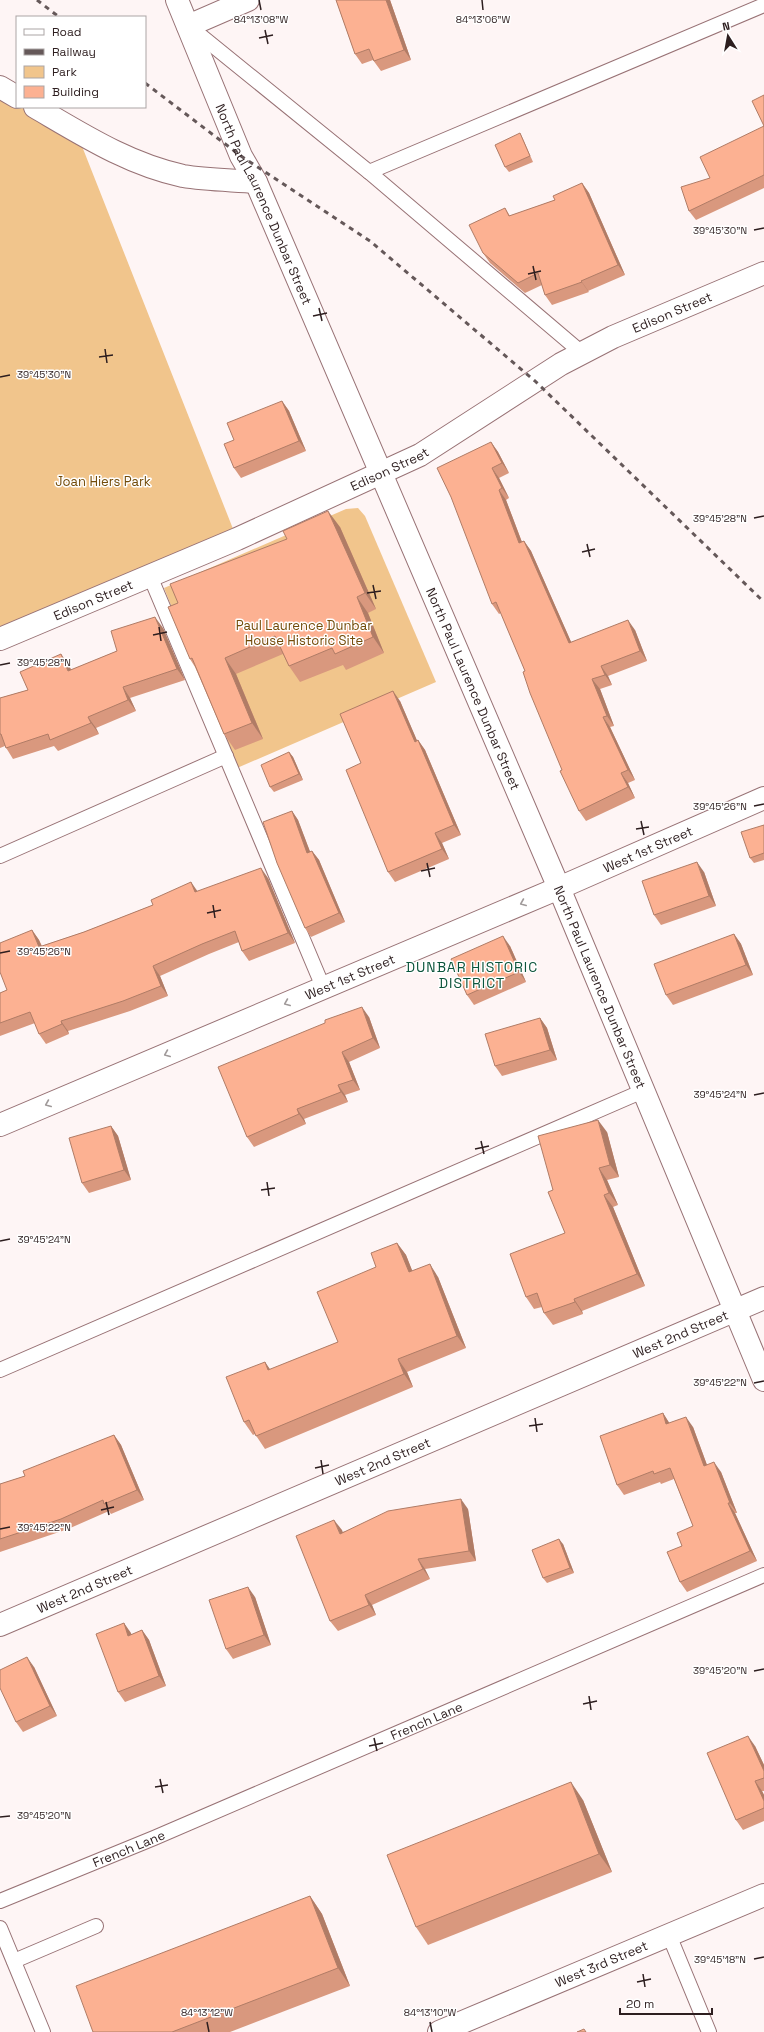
<svg xmlns="http://www.w3.org/2000/svg" width="764" height="2032" font-family="'Space Grotesk',sans-serif">
<style>
.green{fill:#f1c58c}
.lines{fill:none;stroke-linecap:round;stroke-linejoin:round}
.service-casing{stroke:#987275;stroke-width:16}
.minor-casing{stroke:#987275;stroke-width:24}
.primary-casing{stroke:#987275;stroke-width:24}
.service{stroke:#fff;stroke-width:14}
.minor{stroke:#fff;stroke-width:22}
.primary{stroke:#fff;stroke-width:22}
.rail{stroke:#655859;stroke-width:3;stroke-dasharray:5 5;stroke-linecap:butt}
.wall{fill:#d9987e}
.shaded-wall{fill:#b07c66}
.building{fill:#fcb192;stroke:#b07c66}
.oneway{stroke:#a09a9a}
.ticks{fill:none;stroke:#2d1e1f;stroke-width:1.5}
.labels{text-anchor:middle;dominant-baseline:central;stroke-width:3;stroke-linejoin:round;paint-order:stroke}
.street-label{font-size:13px;fill:#2d1e1f;stroke:#fff}
.park-label{font-size:13px;fill:#724b09;stroke:#fff}
.neighbourhood-label{font-size:14px;letter-spacing:1px;fill:#0b543b;stroke:#fff}
.ticks-label{font-size:10px;text-anchor:middle;fill:#2d1e1f;stroke:#fff;stroke-width:3;stroke-linejoin:round;paint-order:stroke}
</style>
<rect width="100%" height="100%" fill="#fef5f5"/>
<g class="green">
<path d="M0 87 17 107H35L76 131 237 539 0 639Z"/>
<path d="M358 508 365 516 436 682 237 768 164 588 346 509Z"/>
</g>
<g class="lines">
<g class="service-casing">
<g id="service">
<path d="M190 27 369 172 582 353"/>
<path d="M369 172 764 5"/>
<path d="M150 576 323 987"/>
<path d="M0 856 226 756"/>
<path d="M0 1370 643 1091"/>
<path id="s1" d="M0 1901 154 1838 764 1575"/>
<path d="M0 1928 43 2032"/>
<path d="M669 1935 709 2032"/>
<path d="M14 1961 96 1926"/>
</g>
</g>
<g class="minor-casing">
<g id="minor">
<path id="s2" d="M177 0 241 156 256 182 559 888 764 1380"/>
<path d="M188 26 248 0"/>
<path d="M0 87 17 97"/>
<path d="M35 107C83 135 128 164 183 176 206 180 232 180 256 182"/>
<path id="s3" d="M0 639 237 539 420 455 561 364 613 337 764 273"/>
<path id="s4" d="M0 1125 559 888 764 798"/>
<path id="s5" d="M0 1625 764 1298"/>
</g>
</g>
<g class="primary-casing">
<g id="primary">
<path id="s6" d="M439 2032 764 1895"/>
</g>
</g>
<use href="#service" class="service"/>
<use href="#minor" class="minor"/>
<use href="#primary" class="primary"/>
<g class="rail">
<path d="M37 0 59 17"/>
<path d="M145 83 241 156 370 241 535 381 764 602"/>
</g>
</g>
<g class="wall">
<path d="M336 0H390L411 60 381 71 373 60 362 64 355 54Z"/>
<path d="M764 126V188L696 220 689 211 710 178Z"/>
<path d="M520 133 523 139 533 162 509 172 505 167Z"/>
<path d="M582 183 589 193 625 275 588 291 589 292 552 305 545 295 542 285 525 293 490 263 483 253 505 208 510 216 555 200Z"/>
<path d="M282 401 289 411 306 451 241 478 234 468V440Z"/>
<path d="M491 442 498 452 509 473 499 478 509 498 506 500 522 542 524 541 531 551 571 642 635 630 647 661 608 676 612 685 600 689 614 726 610 727 635 780 628 783 635 798 586 821 579 811 562 770 525 671 501 613 499 614 492 604Z"/>
<path d="M340 527 376 609 368 613 384 653 346 670 343 665 300 682 289 666 283 654 236 674 263 739 235 750 224 734 195 667 190 659 178 603Z"/>
<path d="M163 628 185 680 130 698 136 711 96 728 99 734 58 751 54 746 13 759 5 746 0 748V698L28 690 69 665 71 670 117 651Z"/>
<path d="M400 701 417 741 418 740 425 750 461 835 442 843 449 859 395 882 388 872 361 763Z"/>
<path d="M289 752 293 757 303 780 274 792 270 787Z"/>
<path d="M292 811 298 820 310 852 312 851 319 860 345 922 311 937 305 928Z"/>
<path d="M764 825V860L754 863 750 858Z"/>
<path d="M704 872 716 906 661 925 654 915Z"/>
<path d="M268 878 295 943 249 961 242 951 239 942 209 954 160 976 168 996 130 1011 68 1031 69 1034 46 1044 39 1034 35 1023 0 1036V993L7 990 32 930 39 940 42 946 84 932 153 905 191 882 197 892Z"/>
<path d="M734 934 741 944 753 975 673 1005 666 995Z"/>
<path d="M510 946 526 982 474 1005 467 995Z"/>
<path d="M369 1017 380 1048 349 1062 360 1090 345 1095 348 1102 304 1119 306 1124 254 1147 247 1137 325 1023Z"/>
<path d="M540 1018 547 1028 557 1060 502 1076 495 1066Z"/>
<path d="M111 1126 118 1136 131 1180 89 1193 82 1183Z"/>
<path d="M607 1132 619 1177 607 1180 618 1205 613 1207 645 1286 582 1311 583 1314 553 1325 544 1313 542 1307 534 1309 526 1297 565 1233 553 1190Z"/>
<path d="M397 1243 406 1255 412 1271 438 1277 466 1348 407 1372 413 1387 265 1449 255 1434 253 1435 244 1422 265 1362 270 1370 338 1342 376 1267Z"/>
<path d="M663 1413 669 1423 693 1427 707 1465 721 1472 737 1513H735L757 1561 687 1592 680 1582 682 1546 693 1526 674 1479 661 1484 660 1482 624 1495 617 1485Z"/>
<path d="M114 1435 121 1445 144 1500 111 1514 109 1511 68 1529 0 1552V1484L25 1476Z"/>
<path d="M468 1509 476 1561 425 1569 430 1579 372 1605 376 1615 338 1631 330 1621 342 1530V1532Z"/>
<path d="M563 1544 574 1573 547 1583 543 1578Z"/>
<path d="M255 1597 271 1645 233 1659 226 1649Z"/>
<path d="M124 1623 131 1635 142 1630 149 1640 166 1686 125 1702 118 1692Z"/>
<path d="M34 1667 57 1716 23 1732 16 1722Z"/>
<path d="M755 1746 764 1765V1791H762L764 1795V1821L743 1830 736 1820Z"/>
<path d="M583 1800 612 1872 428 1945 416 1927Z"/>
<path d="M310 1896 322 1914 350 1986 230 2032H93Z"/>
</g>
<g class="shaded-wall">
<path d="M386 0H390L411 60 404 50Z"/>
<path d="M582 183 589 193 625 275 618 265Z"/>
<path d="M581 281 588 291 589 292 582 282Z"/>
<path d="M282 401 289 411 306 451 299 441Z"/>
<path d="M491 442 498 452 509 473 502 463Z"/>
<path d="M492 468 499 478 509 498 502 488Z"/>
<path d="M499 490 506 500 526 553 519 543Z"/>
<path d="M328 511 340 527 376 609 365 593Z"/>
<path d="M524 541 531 551 576 653 569 643Z"/>
<path d="M357 597 368 613 384 653 373 637Z"/>
<path d="M155 617 163 628 185 680 177 669Z"/>
<path d="M628 620 635 630 647 661 640 651Z"/>
<path d="M61 654 69 665 76 682 68 671Z"/>
<path d="M225 658 236 674 263 739 252 723Z"/>
<path d="M601 666 608 676 612 685 605 675Z"/>
<path d="M592 679 600 689 614 726 607 716Z"/>
<path d="M123 687 130 698 136 711 128 700Z"/>
<path d="M393 691 400 701 422 752 415 742Z"/>
<path d="M88 717 96 728 99 734 91 723Z"/>
<path d="M603 717 610 727 635 780 628 770Z"/>
<path d="M418 740 425 750 461 835 454 825Z"/>
<path d="M289 752 293 757 303 780 299 774Z"/>
<path d="M621 773 628 783 635 798 628 787Z"/>
<path d="M292 811 298 820 314 862 307 853Z"/>
<path d="M435 833 442 843 449 859 442 849Z"/>
<path d="M312 851 319 860 345 922 339 913Z"/>
<path d="M697 862 704 872 716 906 709 896Z"/>
<path d="M261 868 268 878 295 943 288 933Z"/>
<path d="M191 882 198 892H195Z"/>
<path d="M32 930 39 940 46 957 39 947Z"/>
<path d="M734 934 741 944 753 975 746 965Z"/>
<path d="M503 936 510 946 526 982 519 972Z"/>
<path d="M153 966 160 976 168 996 161 986Z"/>
<path d="M362 1007 369 1017 380 1048 373 1038Z"/>
<path d="M540 1018 547 1028 557 1060 550 1050Z"/>
<path d="M61 1021 68 1031 69 1034 62 1024Z"/>
<path d="M342 1052 349 1062 360 1090 353 1080Z"/>
<path d="M338 1085 345 1095 348 1102 341 1092Z"/>
<path d="M297 1109 304 1119 306 1124 299 1114Z"/>
<path d="M598 1120 607 1132 619 1177 610 1165Z"/>
<path d="M111 1126 118 1136 131 1180 124 1170Z"/>
<path d="M599 1168 607 1180 618 1205 609 1193Z"/>
<path d="M604 1195 613 1207 645 1286 637 1274Z"/>
<path d="M397 1243 406 1255 418 1285 409 1272Z"/>
<path d="M430 1264 438 1277 466 1348 457 1336Z"/>
<path d="M574 1299 582 1311 583 1314 575 1302Z"/>
<path d="M398 1359 407 1372 413 1387 404 1374Z"/>
<path d="M265 1362 274 1375 268 1370Z"/>
<path d="M663 1413 670 1424H666Z"/>
<path d="M686 1417 693 1427 711 1476 704 1466Z"/>
<path d="M114 1435 121 1445 144 1500 137 1490Z"/>
<path d="M714 1462 721 1472 737 1513 730 1503Z"/>
<path d="M461 1499 468 1509 476 1561 469 1551Z"/>
<path d="M728 1503 735 1513 757 1561 750 1551Z"/>
<path d="M334 1520 342 1530 347 1544 340 1534Z"/>
<path d="M559 1539 563 1544 574 1573 570 1568Z"/>
<path d="M418 1559 425 1569 430 1579 423 1569Z"/>
<path d="M248 1587 255 1597 271 1645 264 1635Z"/>
<path d="M365 1595 372 1605 376 1615 369 1605Z"/>
<path d="M124 1623 131 1633 135 1646 128 1636Z"/>
<path d="M142 1630 149 1640 166 1686 159 1676Z"/>
<path d="M27 1657 34 1667 57 1716 50 1706Z"/>
<path d="M748 1736 755 1746 764 1765V1771Z"/>
<path d="M755 1781 762 1791 764 1795V1801Z"/>
<path d="M571 1782 583 1800 612 1872 599 1854Z"/>
<path d="M310 1896 322 1914 350 1986 338 1968Z"/>
</g>
<g class="building">
<path d="M336 0H386L404 50 374 61 369 49 355 54Z"/>
<path d="M764 95V126L752 101Z"/>
<path d="M764 126V175L689 211 681 187 710 178 700 157Z"/>
<path d="M520 133 530 156 505 167 495 145Z"/>
<path d="M582 183 618 265 581 281 582 282 545 295 538 273 518 283 483 253 469 225 505 208 509 216 555 200 553 196Z"/>
<path d="M282 401 299 441 234 468 224 444 234 440 227 423Z"/>
<path d="M491 442 502 463 492 468 502 488 499 490 519 543 524 541 569 643 628 620 640 651 601 666 605 675 592 679 607 716 603 717 628 770 621 773 628 787 579 811 560 771 562 770 530 693 523 672 525 671 496 602 492 604 451 497 437 468Z"/>
<path d="M328 511 365 593 357 597 373 637 335 654 332 648 289 666 275 636 225 658 252 723 224 734 192 658 190 659 168 607 178 603 170 584 287 539 283 531Z"/>
<path d="M155 617 177 669 123 687 128 700 88 717 91 723 50 740 48 734 6 748 1 734H0V698L28 690 20 672 61 654 68 671 117 651 111 631Z"/>
<path d="M393 691 415 742 418 740 454 825 435 833 442 849 388 872 346 770 361 763 340 714Z"/>
<path d="M289 752 299 774 270 787 261 765Z"/>
<path d="M292 811 307 853 312 851 339 913 305 928 277 863 263 822Z"/>
<path d="M764 825V853L750 858 741 832Z"/>
<path d="M697 862 709 896 654 915 642 881Z"/>
<path d="M261 868 288 933 242 951 235 931 202 944 153 966 161 986 123 1001 61 1021 62 1024 39 1034 30 1012 0 1023V993L7 990 0 972V943L32 930 39 947 84 932 153 905 151 900 191 882 195 892Z"/>
<path d="M734 934 746 965 666 995 654 964Z"/>
<path d="M503 936 519 972 467 995 451 959Z"/>
<path d="M362 1007 373 1038 342 1052 353 1080 338 1085 341 1092 297 1109 299 1114 247 1137 218 1067 325 1023V1020Z"/>
<path d="M540 1018 550 1050 495 1066 485 1034Z"/>
<path d="M598 1120 610 1165 599 1168 609 1193 604 1195 637 1274 574 1299 575 1302 544 1313 537 1293 526 1297 510 1254 565 1233 548 1192 553 1190 538 1136Z"/>
<path d="M111 1126 124 1170 82 1183 69 1138Z"/>
<path d="M397 1243 409 1272 430 1264 457 1336 398 1359 404 1374 256 1436 249 1420 244 1422 226 1377 265 1362 268 1370 338 1342 317 1292 376 1267 371 1253Z"/>
<path d="M663 1413 666 1424 686 1417 704 1466 714 1462 730 1503H728L750 1551 680 1582 667 1552 682 1546 677 1533 693 1526 670 1468 654 1474 653 1471 617 1485 600 1436Z"/>
<path d="M114 1435 137 1490 104 1504 103 1500 61 1519 0 1539V1484L25 1476 23 1471Z"/>
<path d="M461 1499 469 1551 418 1559 423 1569 365 1595 369 1605 330 1621 296 1536 334 1520 340 1534 388 1511Z"/>
<path d="M559 1539 570 1568 543 1578 532 1550Z"/>
<path d="M248 1587 264 1635 226 1649 209 1600Z"/>
<path d="M124 1623 128 1636 142 1630 159 1676 118 1692 96 1634Z"/>
<path d="M27 1657 50 1706 16 1722 0 1688V1670Z"/>
<path d="M748 1736 764 1771V1778L755 1781 764 1801V1808L736 1820 707 1753Z"/>
<path d="M571 1782 599 1854 416 1927 387 1855Z"/>
<path d="M310 1896 338 1968 172 2032H93L76 1986Z"/>
<path d="M584 2029 586 2032H577Z"/>
</g>
<defs><path id="oneway-chevron" d="M-2-3.5L2.5 0L-2 3.5" fill="none" stroke-width="1.6" stroke-linecap="round" stroke-linejoin="round"/></defs>
<g class="oneway">
<use href="#oneway-chevron" transform="translate(523 903) rotate(157)"/>
<use href="#oneway-chevron" transform="translate(287 1003) rotate(157)"/>
<use href="#oneway-chevron" transform="translate(167 1054) rotate(157)"/>
<use href="#oneway-chevron" transform="translate(48 1104) rotate(157)"/>
</g>
<path class="ticks" d="M259 0 261 10M482 0 483 10M265 30 268 44M259 38 273 35M754 230 764 228M533 266 536 280M528 274 541 271M319 308 322 321M313 316 327 313M105 349 107 363M99 357 113 355M0 377 10 375M754 518 764 516M587 544 590 557M582 552 595 549M373 585 376 599M367 593 381 591M159 627 161 641M153 635 167 632M0 665 10 663M754 806 764 804M641 821 644 835M636 829 649 827M427 863 430 877M421 871 435 868M213 905 215 918M207 913 221 910M0 953 10 951M754 1095 764 1093M481 1141 484 1154M475 1149 489 1146M267 1182 269 1196M261 1190 275 1188M0 1241 10 1239M754 1383 764 1381M535 1418 537 1432M529 1426 543 1424M321 1460 323 1474M315 1468 329 1465M106 1502 109 1515M101 1510 114 1507M0 1529 10 1527M754 1671 764 1669M589 1696 591 1710M583 1704 597 1701M374 1738 377 1751M369 1746 383 1743M160 1779 163 1793M155 1787 168 1785M0 1817 10 1816M754 1959 764 1957M643 1974 645 1987M637 1982 651 1979M207 2022 209 2032M430 2022 432 2032"/>
<g class="labels">
<g class="street-label">
<text stroke="none"><textPath href="#s2" startOffset="222">North Paul Laurence Dunbar Street</textPath></text>
<text stroke="none"><textPath href="#s3" startOffset="749">Edison Street</textPath></text>
<text stroke="none"><textPath href="#s3" startOffset="425">Edison Street</textPath></text>
<text stroke="none"><textPath href="#s3" startOffset="101">Edison Street</textPath></text>
<text stroke="none"><textPath href="#s2" startOffset="750">North Paul Laurence Dunbar Street</textPath></text>
<text stroke="none"><textPath href="#s4" startOffset="704">West 1st Street</textPath></text>
<text stroke="none"><textPath href="#s4" startOffset="380">West 1st Street</textPath></text>
<text stroke="none"><textPath href="#s2" startOffset="1074">North Paul Laurence Dunbar Street</textPath></text>
<text stroke="none"><textPath href="#s5" startOffset="740">West 2nd Street</textPath></text>
<text stroke="none"><textPath href="#s5" startOffset="416">West 2nd Street</textPath></text>
<text stroke="none"><textPath href="#s5" startOffset="92">West 2nd Street</textPath></text>
<text stroke="none"><textPath href="#s1" startOffset="463">French Lane</textPath></text>
<text stroke="none"><textPath href="#s1" startOffset="139">French Lane</textPath></text>
<text stroke="none"><textPath href="#s6" startOffset="176">West 3rd Street</textPath></text>
</g>
<g class="park-label">
<text x="103" y="481">Joan Hiers Park</text>
<text x="304" y="625">Paul Laurence Dunbar<tspan x="304" dy="15">House Historic Site</tspan></text>
</g>
<g class="neighbourhood-label">
<text x="472" y="967">DUNBAR HISTORIC<tspan x="472" dy="16">DISTRICT</tspan></text>
</g>
</g>
<g class="ticks-label">
<text x="261" y="23">84°13'08"W</text>
<text x="483" y="23">84°13'06"W</text>
<text x="720" y="234">39°45'30"N</text>
<text x="44" y="378">39°45'30"N</text>
<text x="720" y="522">39°45'28"N</text>
<text x="44" y="666">39°45'28"N</text>
<text x="720" y="810">39°45'26"N</text>
<text x="44" y="955">39°45'26"N</text>
<text x="720" y="1098">39°45'24"N</text>
<text x="44" y="1243">39°45'24"N</text>
<text x="720" y="1386">39°45'22"N</text>
<text x="44" y="1531">39°45'22"N</text>
<text x="720" y="1674">39°45'20"N</text>
<text x="44" y="1819">39°45'20"N</text>
<text x="720" y="1963">39°45'18"N</text>
<text x="207" y="2016">84°13'12"W</text>
<text x="430" y="2016">84°13'10"W</text>
</g>
<rect x="16" y="16" width="130" height="92" fill="#ffffff" stroke="#aba5a5"/>
<rect x="24" y="29" width="20" height="6" fill="#ffffff" stroke="#aba5a5"/>
<text x="52" y="36" font-size="12" fill="#2d1e1f">Road</text>
<rect x="24" y="49" width="20" height="6" fill="#655859" stroke="#aba5a5"/>
<text x="52" y="56" font-size="12" fill="#2d1e1f">Railway</text>
<rect x="24" y="66" width="20" height="12" fill="#f1c58c" stroke="#aba5a5"/>
<text x="52" y="76" font-size="12" fill="#2d1e1f">Park</text>
<rect x="24" y="86" width="20" height="12" fill="#fcb192" stroke="#aba5a5"/>
<text x="52" y="96" font-size="12" fill="#2d1e1f">Building</text>
<g transform="translate(728 36) rotate(349)" stroke="#ffffff" stroke-width="3" paint-order="stroke">
<path d="M0-3L7 15L0 10L-7 15Z" fill="#2d1e1f"/>
<text y="-6" font-size="11" font-weight="bold" text-anchor="middle" fill="#2d1e1f">N</text>
</g>
<path d="M620 2008v6h92v-6" fill="none" stroke="#2d1e1f" stroke-width="2"/>
<text x="626" y="2008" font-size="12" fill="#2d1e1f" stroke="#ffffff" stroke-width="3" paint-order="stroke">20 m</text>
</svg>
